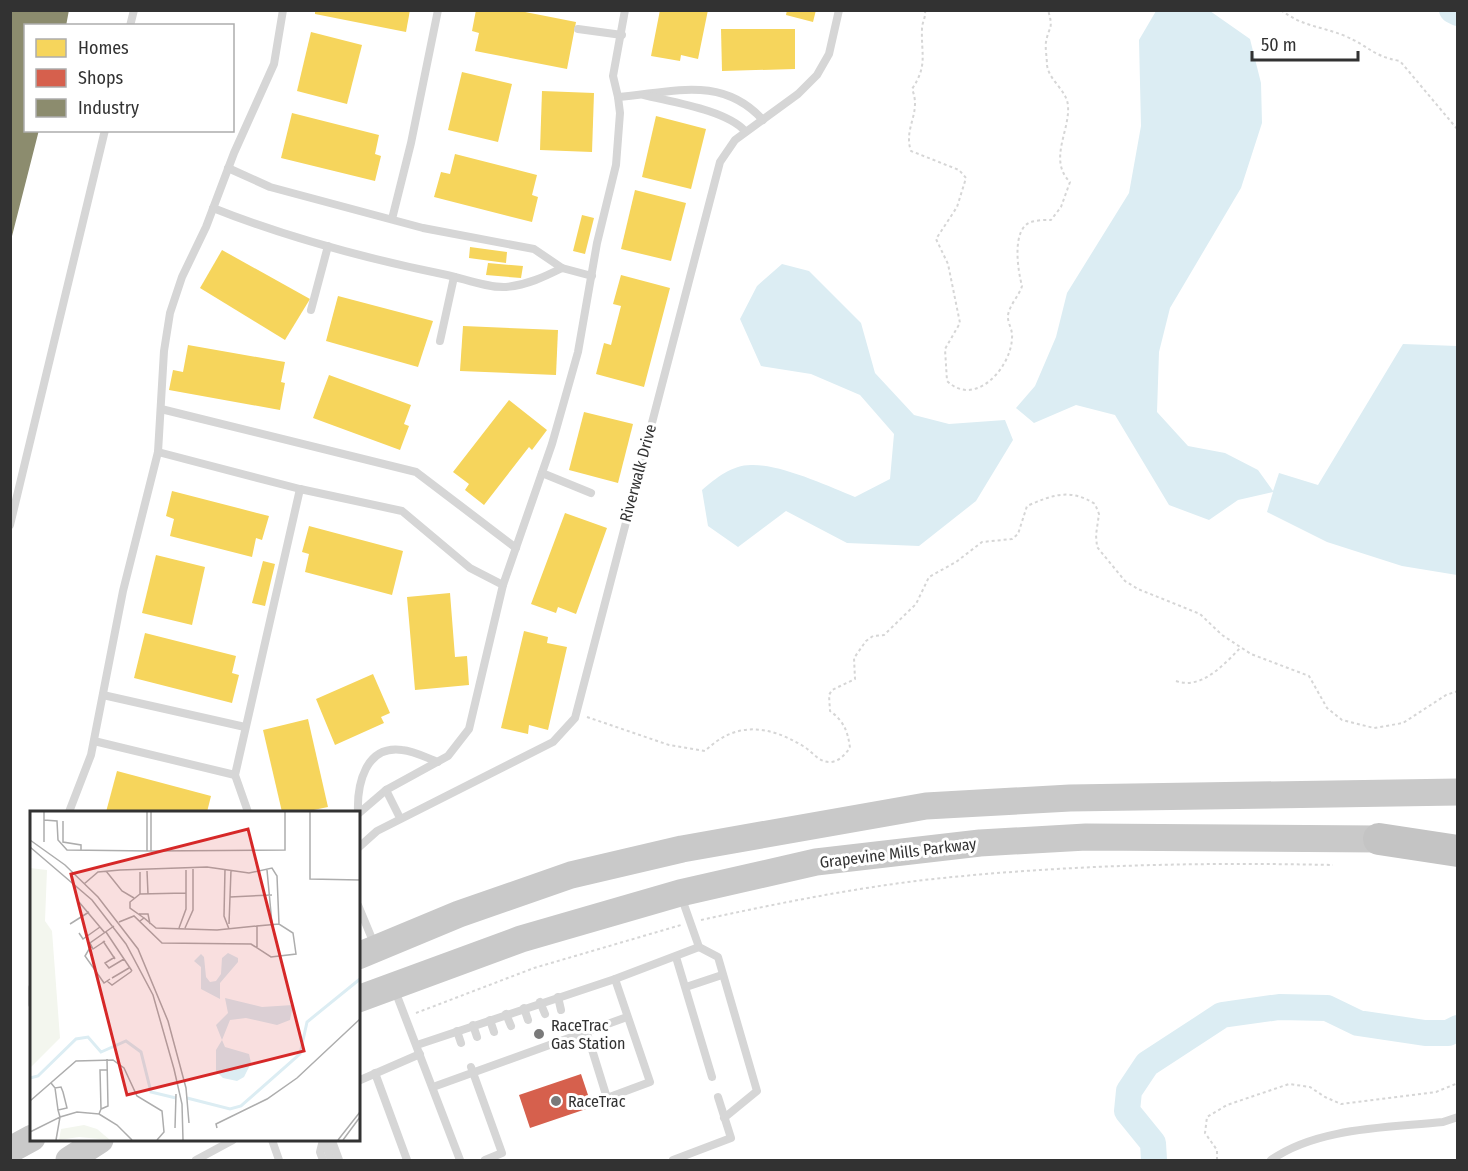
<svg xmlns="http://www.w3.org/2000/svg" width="1468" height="1171" font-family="'Fira Sans Condensed',sans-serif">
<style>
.water{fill:#dcedf3}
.homes{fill:#f6d55c}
.shops{fill:#d6604d}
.industry{fill:#8c8c6e}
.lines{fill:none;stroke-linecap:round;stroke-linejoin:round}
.river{stroke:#dcedf3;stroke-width:26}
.path{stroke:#d6d6d6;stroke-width:2;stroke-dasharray:3 3;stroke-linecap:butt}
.lane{stroke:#d6d6d6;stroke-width:8}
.primary{stroke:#c9c9c9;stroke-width:27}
.highway{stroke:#c4c4c4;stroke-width:32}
.poi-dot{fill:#7a7a7a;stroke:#fff;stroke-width:2}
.labels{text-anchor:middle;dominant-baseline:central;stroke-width:6;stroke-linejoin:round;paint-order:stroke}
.street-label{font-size:16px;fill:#323232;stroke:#fff}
.poi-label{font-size:16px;fill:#323232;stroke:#fff;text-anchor:start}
.inset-river{fill:none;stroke:#dcedf3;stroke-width:3}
.inset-road{fill:none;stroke:#adadad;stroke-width:1.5}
.view{fill:#d62828;fill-opacity:0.15;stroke:#d62828;stroke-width:3}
.inset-edge{fill:none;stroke:#323232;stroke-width:3}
</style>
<rect width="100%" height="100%" fill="#fff"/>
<g class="water">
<path d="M1156 11H1210L1250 39 1261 83 1262 123 1241 188 1170 308 1159 352 1157 412 1188 446 1225 453 1258 470 1273 491 1279 473 1318 485 1403 344 1457 346V575L1402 566 1327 542 1267 512 1273 492 1238 500 1209 520 1169 505 1115 415 1076 405 1034 423 1016 408 1035 386 1056 337 1067 293 1129 193 1141 126 1139 40Z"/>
<path d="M782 264 809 271 861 323 875 373 914 415 949 424 1005 420 1013 440 976 501 919 546 847 543 786 511 738 547 708 526 702 490C716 478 732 465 751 465 780 464 828 486 855 497L890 479 894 434 860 395 811 374 761 366 740 319 757 286Z"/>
</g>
<g class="homes">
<path d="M315 10H410L406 32 315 14Z"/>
<path d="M476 10H515L576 22 567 69 475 51 479 33 472 31Z"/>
<path d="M660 10H708L698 59 681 55 680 61 651 56Z"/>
<path d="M787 10H816L813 22 786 15Z"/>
<path d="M721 29H795V69L722 71Z"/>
<path d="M311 32 362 45 347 104 297 91Z"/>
<path d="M462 72 512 84 498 142 448 130Z"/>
<path d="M542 91 594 93 592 152 540 150Z"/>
<path d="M292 113 379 135 375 154 381 156 375 181 281 158Z"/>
<path d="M656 116 706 129 691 189 642 177Z"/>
<path d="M455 154 537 175 532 195 538 197 532 222 434 197 441 172 450 174Z"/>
<path d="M635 190 686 203 671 261 621 249Z"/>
<path d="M582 215 594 218 585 254 573 251Z"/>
<path d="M470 247 507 252 506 263 469 258Z"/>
<path d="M222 250 310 299 285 340 200 288Z"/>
<path d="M488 263 523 266 521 278 486 275Z"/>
<path d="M621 275 670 288 644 387 596 374 604 343 611 345 621 306 613 304Z"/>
<path d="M338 296 433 321 418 367 326 341Z"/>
<path d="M463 326 558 330 556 375 460 371Z"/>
<path d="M188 345 285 362 281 382 285 383 280 410 169 390 173 370 183 372Z"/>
<path d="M329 375 411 405 404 424 409 426 400 450 313 418Z"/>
<path d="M509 400 547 430 532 450 529 447 484 505 465 490 469 484 453 472Z"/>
<path d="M584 412 633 424 618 483 569 470Z"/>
<path d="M172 491 269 516 262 540 256 538 252 557 170 536 174 519 166 516Z"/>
<path d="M565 513 607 528 576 614 558 607 556 613 531 604Z"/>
<path d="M309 526 403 551 392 595 305 572 309 554 302 552Z"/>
<path d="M156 555 205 567 192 625 142 613Z"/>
<path d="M263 561 275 564 265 606 252 603Z"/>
<path d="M450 593 455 657 467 656 469 685 415 690 407 597Z"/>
<path d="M524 631 548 637 547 643 567 647 548 730 529 725 528 734 501 728Z"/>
<path d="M145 633 236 656 232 673 239 675 232 703 134 678Z"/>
<path d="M373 674 390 713 381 717 384 723 335 745 316 699Z"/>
<path d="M308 719 328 807 304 812H282L263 730Z"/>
<path d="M117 771 211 796 207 812H106Z"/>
</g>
<path class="shops" d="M581 1074 592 1107 530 1128 519 1095Z"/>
<path class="industry" d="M10 10H69L66 26H26V130H39L11 240Z"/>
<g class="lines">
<g class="river">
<path d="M1452 10 1458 13"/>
<path d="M1154 1160 1153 1143 1127 1111 1129 1091 1147 1064 1222 1015 1279 1007 1327 1008 1358 1023 1425 1033H1448L1458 1028"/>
</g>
<g class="path">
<path d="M925 10C926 18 922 22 922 29 921 55 928 65 912 89 922 113 903 128 911 151L959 170 966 178 957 207 936 239 948 264 960 323 945 349 947 381C975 408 1011 368 1012 338 1013 329 1007 323 1008 315 1010 304 1019 296 1022 286 1018 271 1011 229 1031 222 1037 220 1045 220 1051 220L1061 207 1070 182C1048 160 1070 131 1068 106 1067 90 1049 81 1047 65 1047 59 1045 47 1046 42 1049 25 1054 30 1048 10"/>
<path d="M1281 10C1303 27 1321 26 1345 36 1369 46 1372 56 1400 61L1458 130"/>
<path d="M1176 681C1201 690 1224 665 1241 647"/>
<path d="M587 717 669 745 705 751C736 721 768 725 803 746 813 752 819 763 831 762 840 761 845 754 850 748 848 732 844 721 830 711L829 695 832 690 855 679 854 658 866 641 873 636 884 635 916 604 929 577 956 562 982 542 1012 539 1018 534 1027 506C1052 495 1070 488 1095 504L1099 514 1096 535 1097 547 1125 581 1138 589 1200 614 1222 635 1251 654 1309 676 1327 708 1342 720 1374 728 1403 723 1446 695 1458 691"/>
<path d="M701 920C775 904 849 889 924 880 1060 865 1196 862 1333 865"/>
<path d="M416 1013 534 968 681 925"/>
<path d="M1217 1160V1150L1205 1133 1207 1117 1227 1105 1289 1084 1310 1087 1325 1097 1341 1104 1436 1092 1458 1083"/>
</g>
<g class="lane">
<path d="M625 10 613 76 618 97C671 93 721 74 763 120"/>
<path d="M130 26 134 10"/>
<path d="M578 29 622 35"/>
<path d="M644 95C672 102 726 110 745 131"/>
<path d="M228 168 270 187 423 228 534 249 562 268"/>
<path d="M213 208C288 238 368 259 447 275 465 279 488 288 506 287 527 285 544 277 562 268L592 276"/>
<path d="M392 219 411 143 438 10"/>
<path d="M311 310 328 246"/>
<path d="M440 341 454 277"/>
<path d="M161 409 416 472 516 548"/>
<path d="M158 452 300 489 402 511 470 568 503 585"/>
<path d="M542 473 591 493"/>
<path d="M10 525 105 130"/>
<path d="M103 695 245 727"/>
<path d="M94 741 235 775"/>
<path d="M69 812 91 755 123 591 158 452 164 351 170 313 182 277 206 227 234 153 274 64 283 10"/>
<path d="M248 812 235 775 300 489"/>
<path d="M358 812C357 785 365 745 402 750 414 751 427 758 438 762"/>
<path d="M358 814 386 790"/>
<path d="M400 818 386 790 448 756 469 729 503 585 552 444 578 352 597 243 616 165 620 113 618 97"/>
<path d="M358 848 377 831 553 742 575 718 720 162 735 140 798 94 817 75 829 54 839 10"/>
<path d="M681 896 699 947 718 957 757 1091 724 1118"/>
<path d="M358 905 375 946"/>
<path d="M676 957 712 1077"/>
<path d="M686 987 722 975"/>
<path d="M32 988V1004"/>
<path d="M394 988 460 1160"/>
<path d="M558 997 561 1010"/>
<path d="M540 1002 545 1014"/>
<path d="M524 1008 528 1020"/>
<path d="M506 1014 511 1026"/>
<path d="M490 1020 494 1032"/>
<path d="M473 1025 477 1037"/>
<path d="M585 1027 607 1098 650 1082 615 979"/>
<path d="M457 1031 461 1043"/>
<path d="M417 1045 615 979 699 947"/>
<path d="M471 1067 502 1153 485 1160"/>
<path d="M375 1073 407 1160"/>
<path d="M358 1081 420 1054"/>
<path d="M433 1087 627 1017"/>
<path d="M272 1140 279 1160"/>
<path d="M323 1140 320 1152 323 1160"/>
<path d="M324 1140 331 1160"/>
<path d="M328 1140 332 1141 339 1160"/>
<path d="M196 1160 233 1140"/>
<path d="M673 1160 731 1138 718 1097"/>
<path d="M1271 1160C1318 1127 1387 1128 1443 1122L1458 1117"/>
</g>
<g class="primary">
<path d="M358 956 459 914 571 875 682 849 926 806 1070 798 1458 792"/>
<path d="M358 999 521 939 680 893 816 862 980 843 1086 837 1379 839"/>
<path d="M10 1150 32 1138"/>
<path d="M69 1160 100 1140"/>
</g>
<path class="highway" d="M1379 839 1458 851"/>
</g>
<g class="poi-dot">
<circle cx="539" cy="1034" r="6"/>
<circle cx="556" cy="1101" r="6"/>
</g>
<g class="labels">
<g class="street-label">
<text transform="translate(638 473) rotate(-75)">Riverwalk Drive</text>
<text transform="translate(898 853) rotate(-7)">Grapevine Mills Parkway</text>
</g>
<g class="poi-label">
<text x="551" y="1025">RaceTrac<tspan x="551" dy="18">Gas Station</tspan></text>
<text x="568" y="1101">RaceTrac</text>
</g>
</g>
<g transform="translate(30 811)">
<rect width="330" height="330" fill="#fff"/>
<path d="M0 57 17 59 15 110 22 120 30 227 0 257ZM54 314 67 318 80 329 49 326 29 329 31 318Z" fill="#f3f6ee"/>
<path d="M198 142 208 147V151L190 172V188L171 178V156L164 150 171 143 174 146 176 166 180 171 186 170 191 163 192 147ZM195 187 232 196 263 194 260 209 247 214 216 207 200 209 192 229 195 236 219 243 221 252 214 266 207 270 193 267 186 260V239L192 229 186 214 198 202Z" fill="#dcedf3"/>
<path class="inset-river" d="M0 267 8 265 46 228 58 226 71 241 96 230 111 241 121 281 146 287M157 287 200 298 211 295 270 243 277 211 330 168"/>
<path class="inset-road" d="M280 1V68L330 69M14 9 27 10 28 29 37 39 121 40V1M33 10V31L51 34V39M0 29 35 54 68 86 108 138 138 210 156 277 159 312M14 31V1M0 36 62 89 96 133 123 184 144 258M117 40V1M121 40 255 39V1M195 58 194 105 199 118M237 59 242 113M76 60 92 80 104 87M117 60 118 83M110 61V83M54 73 68 61 90 59 177 56 219 62 242 57 247 65 249 113M200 86 242 84M49 91 75 122M109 103H118L120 113M114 107 100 97V91L110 83 156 82M110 110 114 107 126 117 187 119 227 115M89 111 104 105 132 132 221 133 241 146 266 143 263 122 249 113 227 115V136M40 113 59 101M199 113 201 59M149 117 156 98V59M155 117 163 99V58M76 121 102 160M49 122 53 128 70 116M73 130 85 148M75 130 63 138 60 132 84 115M61 135 55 145 74 172 80 168M85 146 75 152 79 157 94 148M82 167 99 157M77 170 82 174 102 160M77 248 78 295 71 298 70 259H77M144 258 152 293 153 329M21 272 25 277 31 276 33 281 37 297 28 299 30 306 47 301 69 303 71 298M25 277 28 299M0 290 46 250 83 249 94 257 107 285 132 300 134 321 127 329M69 303 87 314 102 329M145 317 146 283M187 317 186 313 237 288 267 267 330 208M0 321 30 306 26 329M308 329 330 301M313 329 330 306"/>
<path class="view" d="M218 18 274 240 97 284 41 63Z"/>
<rect width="330" height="330" class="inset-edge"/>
</g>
<rect width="1468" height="1171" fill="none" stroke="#323232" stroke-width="24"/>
<rect x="24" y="24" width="210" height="108" fill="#ffffff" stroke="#adadad" stroke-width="1.5"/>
<rect x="36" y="39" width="30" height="18" fill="#f6d55c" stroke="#adadad" stroke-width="1.5"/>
<text x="78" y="54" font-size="18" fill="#323232">Homes</text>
<rect x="36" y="69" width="30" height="18" fill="#d6604d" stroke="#adadad" stroke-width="1.5"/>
<text x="78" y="84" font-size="18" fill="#323232">Shops</text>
<rect x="36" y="99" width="30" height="18" fill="#8c8c6e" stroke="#adadad" stroke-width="1.5"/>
<text x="78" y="114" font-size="18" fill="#323232">Industry</text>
<path d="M1252 51v9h106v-9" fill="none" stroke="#323232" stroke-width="3"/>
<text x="1261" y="51" font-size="18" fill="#323232" stroke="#ffffff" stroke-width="4.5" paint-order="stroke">50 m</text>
</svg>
